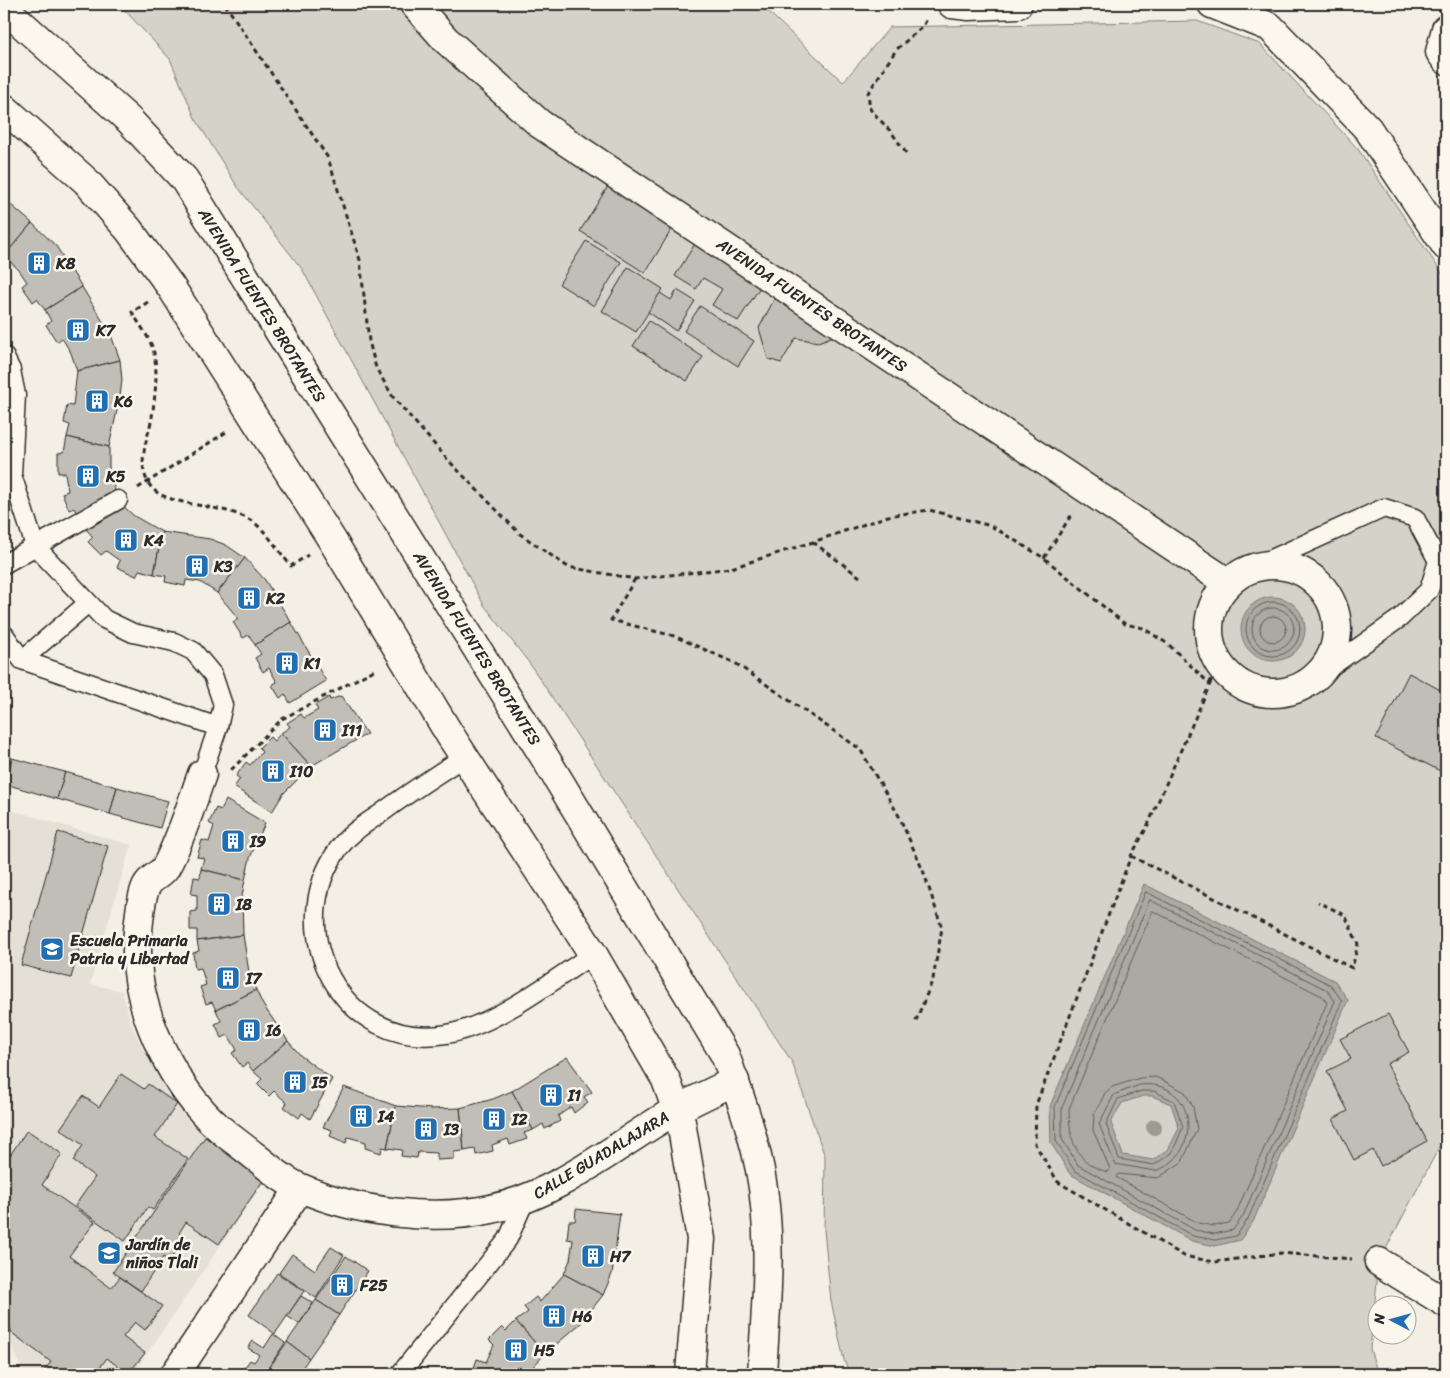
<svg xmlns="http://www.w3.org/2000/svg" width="1450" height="1378" font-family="Sriracha,sans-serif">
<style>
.built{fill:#e4e0d6}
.green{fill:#d5d2c9;stroke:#807e7a}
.water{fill:#aca9a2;stroke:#787772;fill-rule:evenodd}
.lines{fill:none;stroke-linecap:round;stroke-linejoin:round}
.shore{stroke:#5f5d5b;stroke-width:1}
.building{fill:#c0beb6;stroke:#2b2b2b}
.lane-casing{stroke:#2b2b2b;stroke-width:21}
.street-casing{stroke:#2b2b2b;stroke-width:31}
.secondary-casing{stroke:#2b2b2b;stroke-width:31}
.path{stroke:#2b2b2b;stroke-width:3;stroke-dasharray:5 4;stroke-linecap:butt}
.lane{stroke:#fbf7ec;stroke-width:18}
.street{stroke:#fbf7ec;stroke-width:28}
.secondary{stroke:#fbf7ec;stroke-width:28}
.tree{fill:#9d9a94}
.labels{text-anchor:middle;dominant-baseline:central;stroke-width:5;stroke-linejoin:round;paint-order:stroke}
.poi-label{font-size:16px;font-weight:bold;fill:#2b2b2b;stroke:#fbf7ec;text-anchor:start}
.street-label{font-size:16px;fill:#2b2b2b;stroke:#fbf7ec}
</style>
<rect width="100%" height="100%" fill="#f3efe4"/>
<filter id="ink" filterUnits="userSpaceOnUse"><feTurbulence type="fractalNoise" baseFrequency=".02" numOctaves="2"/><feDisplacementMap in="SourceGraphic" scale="10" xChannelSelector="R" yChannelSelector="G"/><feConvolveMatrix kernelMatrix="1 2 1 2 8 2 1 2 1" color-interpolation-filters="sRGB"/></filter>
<g filter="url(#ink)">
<path class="built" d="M4 808 131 845 90 984 122 991 131 1023 145 1053 189 1122 267 1177 133 1374H24L4 1329Z"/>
<path class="green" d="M119 4H760L843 82 890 27 1197 21 1260 44 1358 149 1446 279V1134L1379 1262 1370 1349 1378 1374H850L844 1360 831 1301 824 1230 825 1157 792 1062 530 664 484 605 302 269 237 186 195 118 170 59Z"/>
<g class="water">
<circle cx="1273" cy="629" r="32"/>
<path d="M1144 884 1335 981 1348 1000 1253 1222 1240 1240 1215 1246 1192 1241 1070 1174 1051 1143 1050 1106ZM1143 1096H1152L1171 1104 1179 1128 1168 1150 1153 1160 1123 1155 1111 1123 1122 1103Z"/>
</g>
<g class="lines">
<g class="shore">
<circle cx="1273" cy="629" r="27"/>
<circle cx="1273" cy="629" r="21"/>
<circle cx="1273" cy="629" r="13"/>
<path d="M1146 892 1331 985 1342 1001 1248 1219 1236 1236 1215 1240 1193 1236 1074 1170 1056 1141 1055 1107Z"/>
<path d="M1150 900 1327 990 1335 1001 1243 1216 1233 1230 1214 1234 1195 1230 1078 1165 1062 1139V1108Z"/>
<path d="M1153 911 1322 996 1327 1003 1236 1213 1229 1223 1214 1226 1198 1223 1116 1177 1118 1174 1158 1178 1182 1162 1197 1129 1193 1107 1185 1092 1156 1077 1140 1078 1112 1087 1105 1093 1094 1115 1093 1130 1110 1169 1108 1172C1076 1164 1069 1140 1069 1109Z"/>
<path d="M1140 1085C1198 1078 1204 1156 1155 1171L1115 1164 1099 1124 1114 1095Z"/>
<path d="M1142 1091H1154L1174 1101 1183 1127 1172 1153 1154 1165 1119 1159 1106 1124 1118 1099Z"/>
</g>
</g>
<g class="building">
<path d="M610 183 675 224 645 273 580 231Z"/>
<path d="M4 199 32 223 4 256Z"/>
<path d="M32 223 56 246 82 287 45 310 37 299 33 302 22 286 27 282 19 270 4 256Z"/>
<path d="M698 239 764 281 738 321 712 305 722 289 703 278 696 289 675 276Z"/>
<path d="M586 241 621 262 594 306 559 284Z"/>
<path d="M628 267 663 289 636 332 602 311Z"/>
<path d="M82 287 111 335 120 360 77 371 71 353 62 338 57 342 46 325 51 321 45 310Z"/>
<path d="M677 290 695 301 676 331 648 312 660 293 671 300Z"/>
<path d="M777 294 842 333 818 342 796 338 781 363 768 359 759 328Z"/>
<path d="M700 306 754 341 738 366 684 331Z"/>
<path d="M649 321 703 357 687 381 633 346Z"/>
<path d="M120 360 122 380 120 397 109 447 67 437 70 425 64 423 67 405 73 406 77 371Z"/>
<path d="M67 437 109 447V467L116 496 79 518 74 508 69 510 62 493 68 491 65 473H58V453L64 452Z"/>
<path d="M121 504 134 516 162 532 154 574 139 570 136 576 117 567 120 561 106 551 101 555 88 542 93 537 86 529Z"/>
<path d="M162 532 210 539 226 545 245 558 217 593 200 582 186 580 185 586 165 582 166 576 154 574Z"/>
<path d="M245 558 265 580 291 622 255 645 249 635 243 638 233 622 238 618 217 593Z"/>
<path d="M291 622 326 681 290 703 285 694 280 698 272 685 277 682 269 668 263 672 255 658 261 654 255 645Z"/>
<path d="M1409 673 1446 693V774L1376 738Z"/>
<path d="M341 696 367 734 311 766 281 733 290 727 287 723 301 714 304 718 318 710 315 705 329 697 330 700Z"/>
<path d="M281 733 311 766 283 794 272 812 234 787 240 779 236 776 246 762 250 765 262 752 259 748 270 737 274 741Z"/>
<path d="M4 755 12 758 5 784H4Z"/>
<path d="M12 758 65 772 57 799 5 784Z"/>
<path d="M65 772 117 787 110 814 57 799Z"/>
<path d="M117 787 168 801 160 828 110 814Z"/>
<path d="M226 800 265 823 250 858 245 880 201 869 204 858 197 857 202 840 209 842 214 826 209 823 216 808 221 810Z"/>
<path d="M58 832 108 846 71 978 21 965Z"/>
<path d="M201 869 245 880 242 896 243 935 197 941V930H190V912L197 911V895L191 894 194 877 200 878Z"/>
<path d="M243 935 249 972 256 990 216 1010 212 1002 206 1004 200 987 206 985 201 968 195 969 193 953 199 951 197 941Z"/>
<path d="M256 990 263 1005 288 1041 253 1071 247 1063 242 1067 232 1053 237 1050 228 1035 222 1038 215 1024 221 1021 216 1010Z"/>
<path d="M1388 1014 1409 1052 1387 1064 1427 1141 1381 1166 1373 1150 1354 1160 1333 1119 1348 1111 1327 1071 1351 1059 1340 1039Z"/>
<path d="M288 1041 301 1056 332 1079 310 1119 302 1113 299 1118 284 1107 287 1103 274 1091 269 1096 257 1084 262 1079 253 1071Z"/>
<path d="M567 1057 592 1092 584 1097 588 1102 574 1113 571 1107 558 1116 560 1121 545 1129 543 1124 533 1130 512 1091Z"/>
<path d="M121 1074 144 1089 148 1084 177 1104 155 1137 188 1159 153 1210 148 1207 125 1241 75 1206 95 1177 73 1161 83 1145 60 1129 83 1096 99 1107Z"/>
<path d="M344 1087 396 1106 387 1148 382 1147 381 1153 365 1148 366 1142 348 1137 346 1143 330 1136 332 1130 323 1127Z"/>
<path d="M512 1091 533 1130 524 1133 527 1139 510 1145 508 1139 492 1145 493 1151 476 1155 475 1149 464 1151 460 1108 493 1099Z"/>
<path d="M396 1106 432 1109 460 1108 464 1151 454 1152V1159L437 1160V1153L418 1152 417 1158 401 1156 402 1150 387 1148Z"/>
<path d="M27 1130 62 1154 42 1185 95 1222 69 1256 111 1288 120 1277 162 1306 145 1330 135 1322 123 1337 145 1353 128 1374 107 1358 95 1374H46L43 1372 51 1362 12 1333 4 1314V1251L11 1240 4 1235V1164Z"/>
<path d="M205 1137 265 1178 219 1244 186 1222 179 1233 185 1238 169 1261 163 1257 141 1291 113 1272Z"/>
<path d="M576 1209 620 1214 612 1274 603 1295 564 1274 570 1260 573 1240 567 1239 569 1221H575Z"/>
<path d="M331 1247 344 1255 316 1298 279 1273 292 1254 315 1270Z"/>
<path d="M346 1256 368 1271 339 1315 316 1300Z"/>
<path d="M277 1273 304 1291 275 1334 249 1315Z"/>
<path d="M564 1274 603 1295 581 1323 545 1354 516 1321 528 1312 524 1307 536 1297 540 1302Z"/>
<path d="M301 1296 313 1303 299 1324 287 1316Z"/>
<path d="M316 1300 339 1315 309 1358 287 1342Z"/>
<path d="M516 1321 545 1354 526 1374H472L477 1359 486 1362 494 1345 489 1340 502 1327 506 1331Z"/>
<path d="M273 1334 285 1343 264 1374H240L250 1360 254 1362 259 1355 248 1348 253 1341 264 1348Z"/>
<path d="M287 1342 309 1358 298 1374H265Z"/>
</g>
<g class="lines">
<g class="lane-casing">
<g id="lane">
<path d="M4 356 11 370 16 395 12 475 35 546 104 619 133 633 174 642 193 651 213 675 223 705 218 727"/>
<path d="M4 564 118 500"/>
<path d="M1250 569 1384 508 1415 518 1438 561 1429 590 1400 618 1302 687"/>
<path d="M4 634 22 660 218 727 202 774"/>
<path d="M22 660 88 603"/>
<path d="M464 757C436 775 407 794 380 814 365 824 350 833 339 848 279 931 343 1052 447 1034 494 1026 552 981 593 954"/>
<path d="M400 1374 508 1239 525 1200"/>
</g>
</g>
<g class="street-casing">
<g id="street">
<path d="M414 4 446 40 540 124 1228 583"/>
<path d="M952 4 969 6 1018 4"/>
<path d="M1212 4 1270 27 1368 129 1446 246"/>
<path d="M1446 29 1440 52 1446 60"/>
<circle cx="1273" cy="629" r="64"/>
<path d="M202 774C191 805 182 836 167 865 163 874 151 877 147 885 140 896 137 938 137 952 136 1012 174 1088 219 1128 229 1137 242 1146 253 1155 268 1166 283 1181 301 1188 356 1212 432 1222 491 1209 561 1194 618 1143 678 1109 697 1099 716 1090 735 1081"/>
<path d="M1379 1262 1446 1303"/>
<path d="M175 1374 300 1188"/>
</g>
</g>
<g class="secondary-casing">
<g id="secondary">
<path d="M4 8 129 120 184 179 547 761 725 1055C743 1104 761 1155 765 1206 771 1262 765 1319 762 1374"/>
<path d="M4 108 86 181 129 230 171 287 332 540 450 735 593 954 666 1080 681 1122 701 1239 690 1374"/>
</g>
</g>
<g class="path">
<path d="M225 4 328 158 360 260 369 341 376 368 393 397 448 460 520 534 568 567 635 579 731 568 813 542 888 516 929 510 991 526 1044 558 1125 624 1143 628 1168 644 1210 684 1147 827 1131 856 1036 1105 1035 1144 1058 1182 1184 1256 1215 1262 1281 1253 1352 1259"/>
<path d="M906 153 892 133 870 109 868 93 896 50 923 26 927 19"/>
<path d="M148 302 132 312C139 324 151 339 154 353 158 373 155 397 152 417 148 439 136 463 149 484 164 510 230 501 257 525 270 536 280 553 291 566L308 555"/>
<path d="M138 488 228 431"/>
<path d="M813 542 860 577"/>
<path d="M1044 558 1072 514"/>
<path d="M635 579 611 620 674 636 735 663 860 749 899 816 924 873 942 928 933 979 915 1023"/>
<path d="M1210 684 1216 657"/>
<path d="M231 770 282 719 376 669"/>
<path d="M1131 856 1352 968 1358 944 1345 915 1318 902"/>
</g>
<use href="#lane" class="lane"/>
<use href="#street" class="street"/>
<use href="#secondary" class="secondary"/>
</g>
<circle class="tree" cx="1154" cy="1127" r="8"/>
</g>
<defs>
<g id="building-square" transform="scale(1.25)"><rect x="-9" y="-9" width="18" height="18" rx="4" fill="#1f6fb2" stroke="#fbf7ec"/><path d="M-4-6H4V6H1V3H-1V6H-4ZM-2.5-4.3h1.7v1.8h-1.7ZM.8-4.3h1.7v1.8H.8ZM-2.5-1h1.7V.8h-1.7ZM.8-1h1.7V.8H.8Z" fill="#fff"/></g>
<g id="school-square" transform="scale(1.25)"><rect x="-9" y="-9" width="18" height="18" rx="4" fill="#1f6fb2" stroke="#fbf7ec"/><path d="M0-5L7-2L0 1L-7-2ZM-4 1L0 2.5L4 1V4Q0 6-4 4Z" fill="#fff"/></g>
</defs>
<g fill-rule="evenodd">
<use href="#building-square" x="39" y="263"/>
<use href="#building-square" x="78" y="330"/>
<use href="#building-square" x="97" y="401"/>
<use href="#building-square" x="88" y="476"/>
<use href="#building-square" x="126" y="540"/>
<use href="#building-square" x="197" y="566"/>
<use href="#building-square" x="249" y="598"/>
<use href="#building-square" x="287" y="663"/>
<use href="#building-square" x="325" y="730"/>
<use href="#building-square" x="273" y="771"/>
<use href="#building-square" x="233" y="841"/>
<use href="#building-square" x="219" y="904"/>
<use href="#school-square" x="52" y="949"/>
<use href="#building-square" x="228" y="978"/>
<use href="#building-square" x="249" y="1030"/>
<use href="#building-square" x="295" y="1082"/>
<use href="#building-square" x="551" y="1095"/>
<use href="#building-square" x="361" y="1116"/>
<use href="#building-square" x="494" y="1119"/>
<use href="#building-square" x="426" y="1129"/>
<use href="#school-square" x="109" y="1253"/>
<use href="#building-square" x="593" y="1256"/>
<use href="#building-square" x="342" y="1285"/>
<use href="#building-square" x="554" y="1316"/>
<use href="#building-square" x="516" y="1350"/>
</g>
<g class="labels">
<g class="poi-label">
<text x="56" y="263">K8</text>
<text x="96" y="330">K7</text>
<text x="114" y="401">K6</text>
<text x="106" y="476">K5</text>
<text x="144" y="540">K4</text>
<text x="214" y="566">K3</text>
<text x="266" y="598">K2</text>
<text x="304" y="663">K1</text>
<text x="342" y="730">I11</text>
<text x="290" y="771">I10</text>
<text x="250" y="841">I9</text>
<text x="236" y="904">I8</text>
<text x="70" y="940">Escuela Primaria<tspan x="70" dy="18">Patria y Libertad</tspan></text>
<text x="246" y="978">I7</text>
<text x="266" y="1030">I6</text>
<text x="312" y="1082">I5</text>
<text x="568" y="1095">I1</text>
<text x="378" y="1116">I4</text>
<text x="512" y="1119">I2</text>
<text x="444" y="1129">I3</text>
<text x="126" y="1244">Jardín de<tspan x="126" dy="18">niños Tlali</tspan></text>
<text x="610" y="1256">H7</text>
<text x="360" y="1285">F25</text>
<text x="572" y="1316">H6</text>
<text x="534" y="1350">H5</text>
</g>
<g class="street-label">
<text transform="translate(262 305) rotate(58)">AVENIDA FUENTES BROTANTES</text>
<text transform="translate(812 305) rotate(34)">AVENIDA FUENTES BROTANTES</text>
<text transform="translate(477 648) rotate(58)">AVENIDA FUENTES BROTANTES</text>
<text transform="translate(601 1155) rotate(-31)">CALLE GUADALAJARA</text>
</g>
</g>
<rect width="1450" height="1378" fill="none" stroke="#fbf7ec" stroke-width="20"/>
<rect x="10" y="10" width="1430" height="1358" fill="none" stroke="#2b2b2b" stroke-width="2" filter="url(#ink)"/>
<g transform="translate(1392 1320) rotate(276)"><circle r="24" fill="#fbf7ec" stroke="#a8a59f"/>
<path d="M0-4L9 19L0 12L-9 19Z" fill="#1f6fb2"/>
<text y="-8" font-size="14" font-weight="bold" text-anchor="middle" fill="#2b2b2b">N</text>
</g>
</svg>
